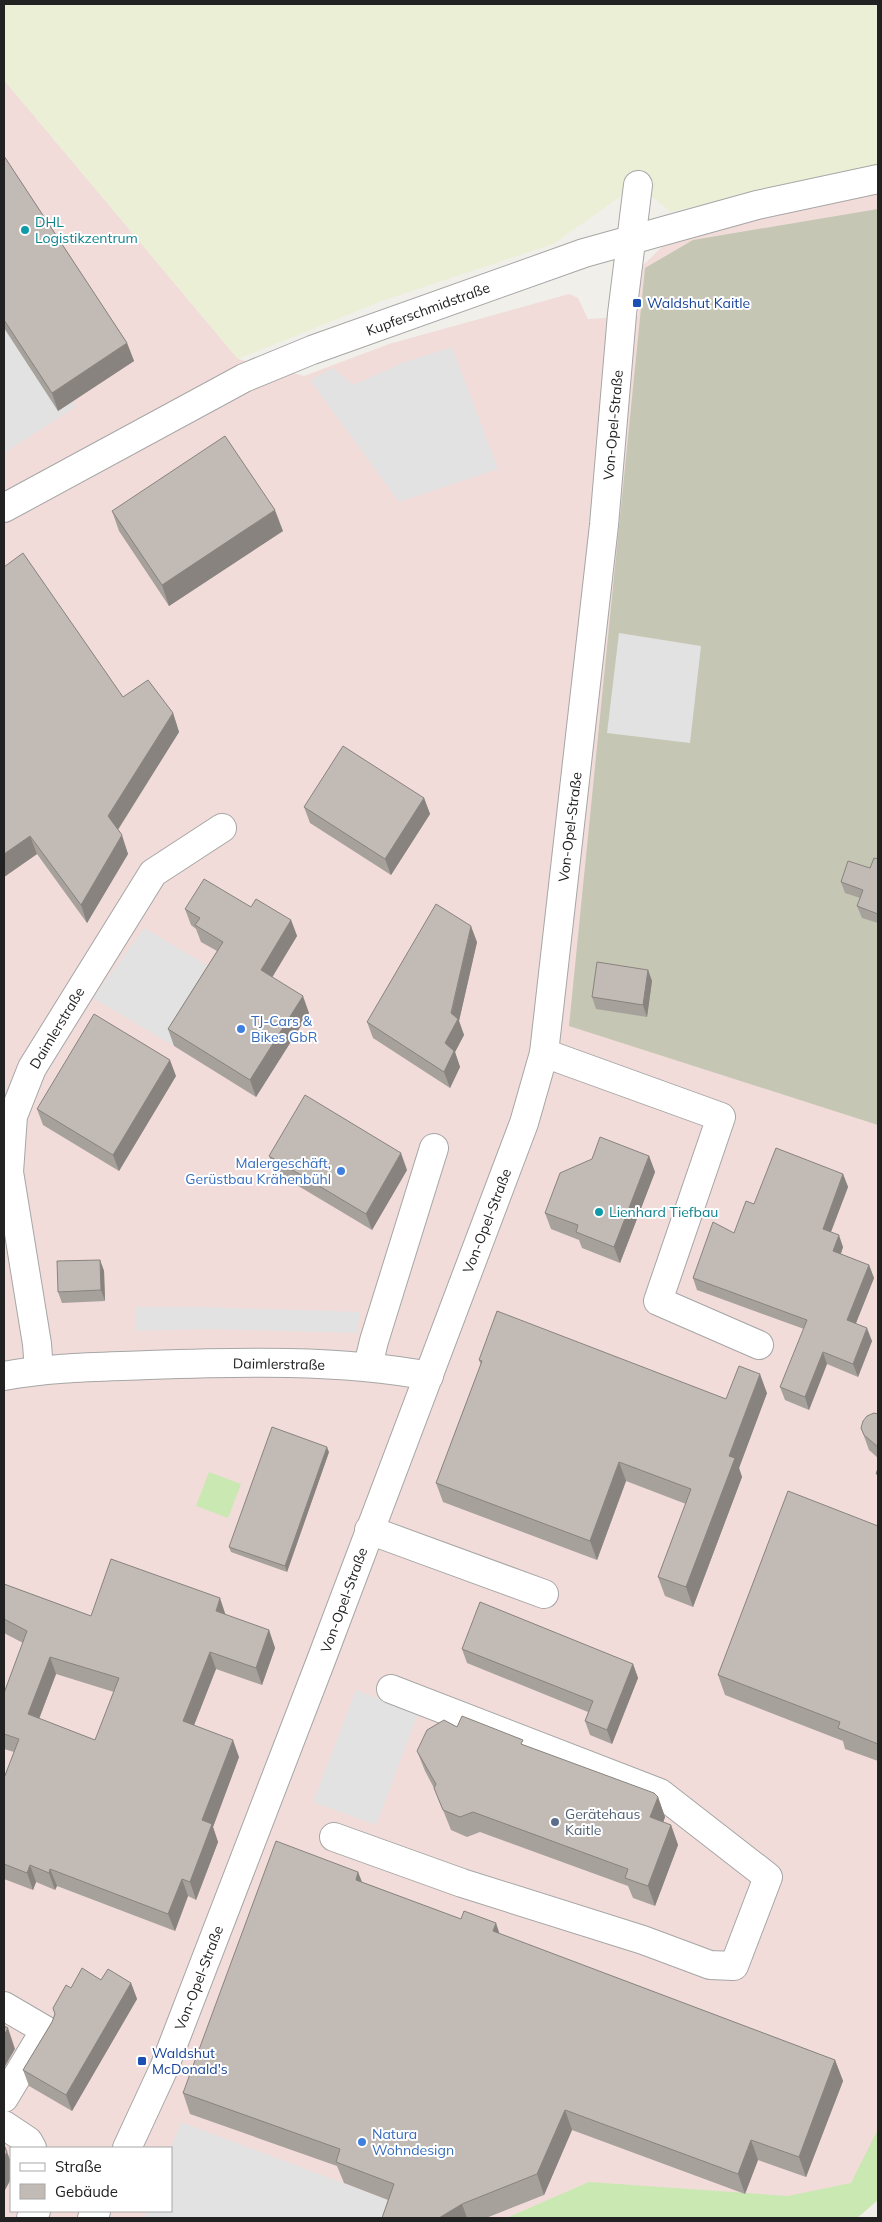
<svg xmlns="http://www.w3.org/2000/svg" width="882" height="2222" font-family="Mulish,sans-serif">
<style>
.commercial{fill:#f1dcd9;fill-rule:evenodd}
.construction{fill:#c5c6b4}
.farmland{fill:#ebefd6}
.grass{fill:#cae8b2}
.parking{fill:#e2e2e2}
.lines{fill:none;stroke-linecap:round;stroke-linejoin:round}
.minor-casing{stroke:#a6a6a6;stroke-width:30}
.minor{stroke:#fff;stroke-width:28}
.wall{fill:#a7a19c;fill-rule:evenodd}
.shaded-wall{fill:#88837f}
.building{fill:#c2bbb5;stroke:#88837f;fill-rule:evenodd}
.culture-dot{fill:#0f9aa8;stroke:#fff;stroke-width:2}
.transit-dot{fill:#1a4fb4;stroke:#fff;stroke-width:2}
.shop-dot{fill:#3f7fe0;stroke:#fff;stroke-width:2}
.service-dot{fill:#5c6f8a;stroke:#fff;stroke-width:2}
.labels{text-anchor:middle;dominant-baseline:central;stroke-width:4;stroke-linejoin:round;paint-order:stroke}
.culture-label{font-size:14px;fill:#0d838f;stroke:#fff;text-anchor:start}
.transit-label{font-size:14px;fill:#164399;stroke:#fff;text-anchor:start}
.street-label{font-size:14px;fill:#222;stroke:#fff}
.shop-label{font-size:14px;fill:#366cbe;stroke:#fff;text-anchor:start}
.service-label{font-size:14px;fill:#4e5e75;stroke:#fff;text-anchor:start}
</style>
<rect width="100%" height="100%" fill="#f1efe9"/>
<path class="commercial" d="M4 80 238 359 304 376 389 344 569 294 578 298 588 319 638 316 641 267 666 243 878 180V2200L857 2218H4ZM11 2148H171V2211H11Z"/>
<path class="construction" d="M878 209V1125L569 1026 645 268 693 240Z"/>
<path class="farmland" d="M4 4H878V170L759 191 671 212 637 185 553 244 382 301 238 359 4 80Z"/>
<g class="grass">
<path d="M209 1472 241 1484 228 1518 196 1506Z"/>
<path d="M878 2129V2200L857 2218H506L589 2182 788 2196 851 2183Z"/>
</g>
<g class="parking">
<path d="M4 296 73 400 75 407 4 453Z"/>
<path d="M452 347 498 469 399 502 310 380 333 368 353 385 402 363Z"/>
<path d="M619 633 701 646 690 743 607 733Z"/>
<path d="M144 928 220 973 174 1046 93 998Z"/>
<path d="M135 1307H203L360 1312 357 1333 204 1329 136 1331Z"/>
<path d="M356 1690 418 1714 376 1825 313 1802Z"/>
<path d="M181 2122 401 2205 397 2218H144L147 2211H171V2148Z"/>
</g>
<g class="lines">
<g class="minor-casing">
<g id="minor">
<path d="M4 508 244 378 312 350 584 253 757 205 878 179"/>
<path d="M544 1053 721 1117 658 1301 759 1345"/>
<path d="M368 1366 374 1341 434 1148"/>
<path d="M39 1370 37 1344 9 1172 13 1116 32 1068 153 873 222 828"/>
<path d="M4 1376C51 1367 99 1367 148 1365 238 1362 340 1359 429 1376"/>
<path d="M369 1530 544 1594"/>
<path d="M334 1837 462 1883 643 1940 710 1965 734 1966 768 1877 660 1793 391 1689"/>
<path d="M4 2006 45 2030 4 2098"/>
<path d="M4 2125 28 2141 32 2148"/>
<path d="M127 2148 164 2068 320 1663 524 1123 544 1053 604 525 622 314 638 185"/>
<path d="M31 2218 36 2211"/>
<path d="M92 2218 96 2211"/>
</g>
</g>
<use href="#minor" class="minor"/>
</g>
<g class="wall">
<path d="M4 156 127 343 134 361 58 411 4 328Z"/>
<path d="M112 511 283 531 169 606 119 531Z"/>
<path d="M123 697 173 713 179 732 118 830 128 854 87 923 37 854 4 877Z"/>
<path d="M424 798 430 814 391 875 310 823 304 807Z"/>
<path d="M878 859V923L862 918 857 906 860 898 845 893 841 882 870 868Z"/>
<path d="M251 907 291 920 297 936 272 977 309 1013 256 1097 174 1046 168 1029 217 951 201 942 196 929 191 925 185 909Z"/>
<path d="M477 942 459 1021 464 1035 455 1052 460 1067 450 1088 373 1038 367 1022Z"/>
<path d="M648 970 652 981 647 1017 596 1009 592 997Z"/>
<path d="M176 1076 119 1171 43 1125 37 1109Z"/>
<path d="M269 1156 407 1170 372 1230 275 1172Z"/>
<path d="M649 1156 655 1172 620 1263 582 1248 579 1240 551 1229 545 1213Z"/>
<path d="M843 1174 848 1187 831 1232 843 1247 841 1254 869 1265 874 1278 856 1323 872 1341 858 1377 827 1364 809 1410 785 1400 780 1387 804 1329 697 1290 693 1278 734 1233 754 1204Z"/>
<path d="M100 1260 104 1271 105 1301 62 1303 58 1292Z"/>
<path d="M479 1360 726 1399 767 1393 739 1468 742 1477 693 1607 665 1596 658 1577 686 1504 626 1481 597 1560 443 1502 436 1483 481 1365Z"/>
<path d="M878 1414V1458L869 1450 861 1428Z"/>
<path d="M329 1452 287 1572 231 1552 229 1547Z"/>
<path d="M878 1526V1761L845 1749 843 1741 725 1695 718 1675Z"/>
<path d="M4 1584 91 1616 226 1615 269 1630 275 1648 262 1685 216 1669 194 1725 239 1757 213 1827 218 1842 196 1900 188 1896 175 1931 57 1886 55 1890 36 1882 33 1890 4 1879V1778L14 1752 4 1749V1693L23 1643 4 1633ZM56 1674 114 1692 95 1740 39 1719Z"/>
<path d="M462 1649 633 1664 638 1678 612 1744 590 1735 585 1721 588 1712 467 1663Z"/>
<path d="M457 1727 526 1746 658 1797 665 1817 663 1822 671 1825 678 1845 655 1906 633 1898 628 1886 480 1832 467 1837 451 1830 435 1790 425 1771 417 1751Z"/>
<path d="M358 1872 362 1882 835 2060 843 2081 806 2177 758 2160 745 2194 572 2130 544 2195 486 2218H382L388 2200 344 2183 337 2166 190 2114 183 2093Z"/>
<path d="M101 1980 131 1983 137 1999 72 2111 29 2086 23 2070 52 2022 71 1988Z"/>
</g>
<g class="shaded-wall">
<path d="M127 343 134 361 58 411 52 393Z"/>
<path d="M275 510 283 531 169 606 162 585Z"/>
<path d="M173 713 179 732 115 834 108 816Z"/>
<path d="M424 798 430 814 391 875 385 859Z"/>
<path d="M122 835 128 854 87 923 81 905Z"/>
<path d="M30 836 37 854 4 877V854Z"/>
<path d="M291 920 297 936 267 986 261 970Z"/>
<path d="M471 926 477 942 459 1021 464 1035 455 1052 460 1067 450 1088 444 1072 445 1043Z"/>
<path d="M648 970 652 981 647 1017 643 1005Z"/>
<path d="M303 996 309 1013 256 1097 250 1080Z"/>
<path d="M170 1060 176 1076 119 1171 113 1155Z"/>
<path d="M401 1153 407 1170 372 1230 366 1214Z"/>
<path d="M649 1156 655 1172 620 1263 614 1247Z"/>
<path d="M843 1174 848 1187 827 1242 823 1229Z"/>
<path d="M839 1235 843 1247 837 1264 833 1251Z"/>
<path d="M100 1260 104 1271 105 1301 101 1290Z"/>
<path d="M869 1265 874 1278 852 1333 847 1320Z"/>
<path d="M867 1328 872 1341 858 1377 853 1364Z"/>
<path d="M823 1352 827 1364 809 1410 805 1397Z"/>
<path d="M760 1374 767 1393 739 1468 742 1477 693 1607 686 1587 729 1456Z"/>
<path d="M327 1447 329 1452 287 1572 285 1566Z"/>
<path d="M619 1462 626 1481 597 1560 590 1541Z"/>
<path d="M220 1598 226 1616 216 1611Z"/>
<path d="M269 1630 275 1648 262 1685 256 1668Z"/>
<path d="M210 1652 216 1669 189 1738 183 1721Z"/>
<path d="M50 1657 56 1674 34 1732 28 1714Z"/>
<path d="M633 1664 638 1678 612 1744 607 1730Z"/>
<path d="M233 1740 239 1757 213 1827 218 1842 196 1900 190 1882 202 1820Z"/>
<path d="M658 1797 665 1817 658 1838 650 1817Z"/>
<path d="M671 1825 678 1845 655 1906 648 1886Z"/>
<path d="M30 1865 36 1882 33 1890 27 1873Z"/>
<path d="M50 1869 57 1886 55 1890 49 1873Z"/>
<path d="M358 1872 366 1893 356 1880Z"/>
<path d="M182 1879 188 1896 175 1931 168 1914Z"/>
<path d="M496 1923 503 1944 493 1931Z"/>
<path d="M131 1983 137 1999 72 2111 66 2095Z"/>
<path d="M8 2028 15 2049 4 2068V2035Z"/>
<path d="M835 2060 843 2081 806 2177 799 2157Z"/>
<path d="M565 2110 572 2130 544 2195 537 2174Z"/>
<path d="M751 2140 758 2160 745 2194 738 2174Z"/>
<path d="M7 2152 11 2162V2179L4 2192V2158Z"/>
<path d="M462 2204 467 2218H439Z"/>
</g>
<g class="building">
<path d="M4 156 127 343 52 393 4 320Z"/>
<path d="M225 436 275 510 162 585 112 511Z"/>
<path d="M23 553 123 697 148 680 173 713 108 816 122 835 81 905 30 836 4 854V567Z"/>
<path d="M343 746 424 798 385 859 304 807Z"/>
<path d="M874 858 878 859V914L857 906 863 890 841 882 848 861 870 868Z"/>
<path d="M204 879 251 907 256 899 291 920 261 970 303 996 250 1080 168 1029 223 942 195 925 200 918 185 909Z"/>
<path d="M436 904 471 926 451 1013 458 1019 445 1043 454 1051 444 1072 367 1022Z"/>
<path d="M597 962 648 970 643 1005 592 997Z"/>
<path d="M94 1014 170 1060 113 1155 37 1109Z"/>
<path d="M305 1095 401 1153 366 1214 269 1156Z"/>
<path d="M600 1137 649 1156 614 1247 576 1232 578 1225 545 1213 560 1173 592 1159Z"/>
<path d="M776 1148 843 1174 823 1229 839 1235 833 1251 869 1265 847 1320 867 1328 853 1364 823 1352 805 1397 780 1387 807 1320 693 1278 713 1222 734 1233 746 1201 754 1204Z"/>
<path d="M100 1260 101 1290 58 1292 57 1261Z"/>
<path d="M497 1311 726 1399 739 1366 760 1374 729 1456 735 1458 686 1587 658 1577 691 1489 619 1462 590 1541 436 1483 482 1361 479 1360Z"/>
<path d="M874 1413 878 1414V1447L864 1435 861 1428 863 1421 867 1416Z"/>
<path d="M272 1427 327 1447 285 1566 229 1547Z"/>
<path d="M878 1468V1474H876Z"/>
<path d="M788 1491 878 1526V1744L838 1728 840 1722 718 1675Z"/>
<path d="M111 1559 220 1598 216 1611 269 1630 256 1668 210 1652 183 1721 233 1740 202 1820 212 1824 190 1882 182 1879 168 1914 50 1869 49 1873 30 1865 27 1873 4 1864V1778L19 1739 4 1734V1693L27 1631 4 1619V1584L91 1616ZM50 1657 119 1678 95 1740 28 1714Z"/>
<path d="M480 1602 633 1664 607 1730 585 1721 593 1701 462 1649Z"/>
<path d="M462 1716 523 1740 521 1744 654 1793 658 1797 650 1817 671 1825 648 1886 625 1878 628 1869 473 1812 460 1817 443 1810 434 1788 436 1784 417 1751 427 1730 444 1720 457 1727Z"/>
<path d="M276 1841 358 1872 356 1880 461 1919 464 1911 496 1923 493 1931 835 2060 799 2157 751 2140 738 2174 565 2110 537 2174 462 2204 439 2218H382L394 2184 336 2162 340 2149 183 2093Z"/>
<path d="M82 1968 101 1980 108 1969 131 1983 66 2095 23 2070 52 2022 55 2014 53 2008 66 1985 71 1988Z"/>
<path d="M4 2026 8 2028 4 2035Z"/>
<path d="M4 2145 7 2152 4 2158Z"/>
</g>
<g class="culture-dot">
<circle cx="25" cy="230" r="5"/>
<circle cx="599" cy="1212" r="5"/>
</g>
<g class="transit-dot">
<rect x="632" y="298" width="10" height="10" rx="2.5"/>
<rect x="137" y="2056" width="10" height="10" rx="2.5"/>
</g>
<g class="shop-dot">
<circle cx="241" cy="1029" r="5"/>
<circle cx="341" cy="1171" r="5"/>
<circle cx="362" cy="2142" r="5"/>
</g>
<circle class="service-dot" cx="555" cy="1822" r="5"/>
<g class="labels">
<g class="culture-label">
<text x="35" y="222">DHL<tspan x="35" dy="16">Logistikzentrum</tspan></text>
<text x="609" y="1212">Lienhard Tiefbau</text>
</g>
<g class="transit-label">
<text x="647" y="303">Waldshut Kaitle</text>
<text x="152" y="2053">Waldshut<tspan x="152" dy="16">McDonald's</tspan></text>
</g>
<g class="street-label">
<text transform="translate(428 309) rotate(-20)">Kupferschmidstraße</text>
<text transform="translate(613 425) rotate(-85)">Von-Opel-Straße</text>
<text transform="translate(570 827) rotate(-83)">Von-Opel-Straße</text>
<text transform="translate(57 1028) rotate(-59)">Daimlerstraße</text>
<text transform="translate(487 1221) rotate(-69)">Von-Opel-Straße</text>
<text transform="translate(279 1364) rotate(1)">Daimlerstraße</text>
<text transform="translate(344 1600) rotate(-70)">Von-Opel-Straße</text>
<text transform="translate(199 1978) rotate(-69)">Von-Opel-Straße</text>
</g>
<g class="shop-label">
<text x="251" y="1021">TJ-Cars &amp;<tspan x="251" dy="16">Bikes GbR</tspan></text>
<text x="331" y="1163" text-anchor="end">Malergeschäft,<tspan x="331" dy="16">Gerüstbau Krähenbühl</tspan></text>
<text x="372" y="2134">Natura<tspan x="372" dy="16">Wohndesign</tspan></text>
</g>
<g class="service-label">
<text x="565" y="1814">Gerätehaus<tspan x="565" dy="16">Kaitle</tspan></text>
</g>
</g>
<rect width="882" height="2222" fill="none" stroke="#222222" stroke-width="10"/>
<rect x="10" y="2147" width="162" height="65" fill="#ffffff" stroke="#a7a7a7"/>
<rect x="20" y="2163" width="25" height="8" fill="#ffffff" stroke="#a7a7a7"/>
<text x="55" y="2172" font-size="15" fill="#222222">Straße</text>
<rect x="20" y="2184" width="25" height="15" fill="#c2bbb5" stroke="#a7a7a7"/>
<text x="55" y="2197" font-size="15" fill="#222222">Gebäude</text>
</svg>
